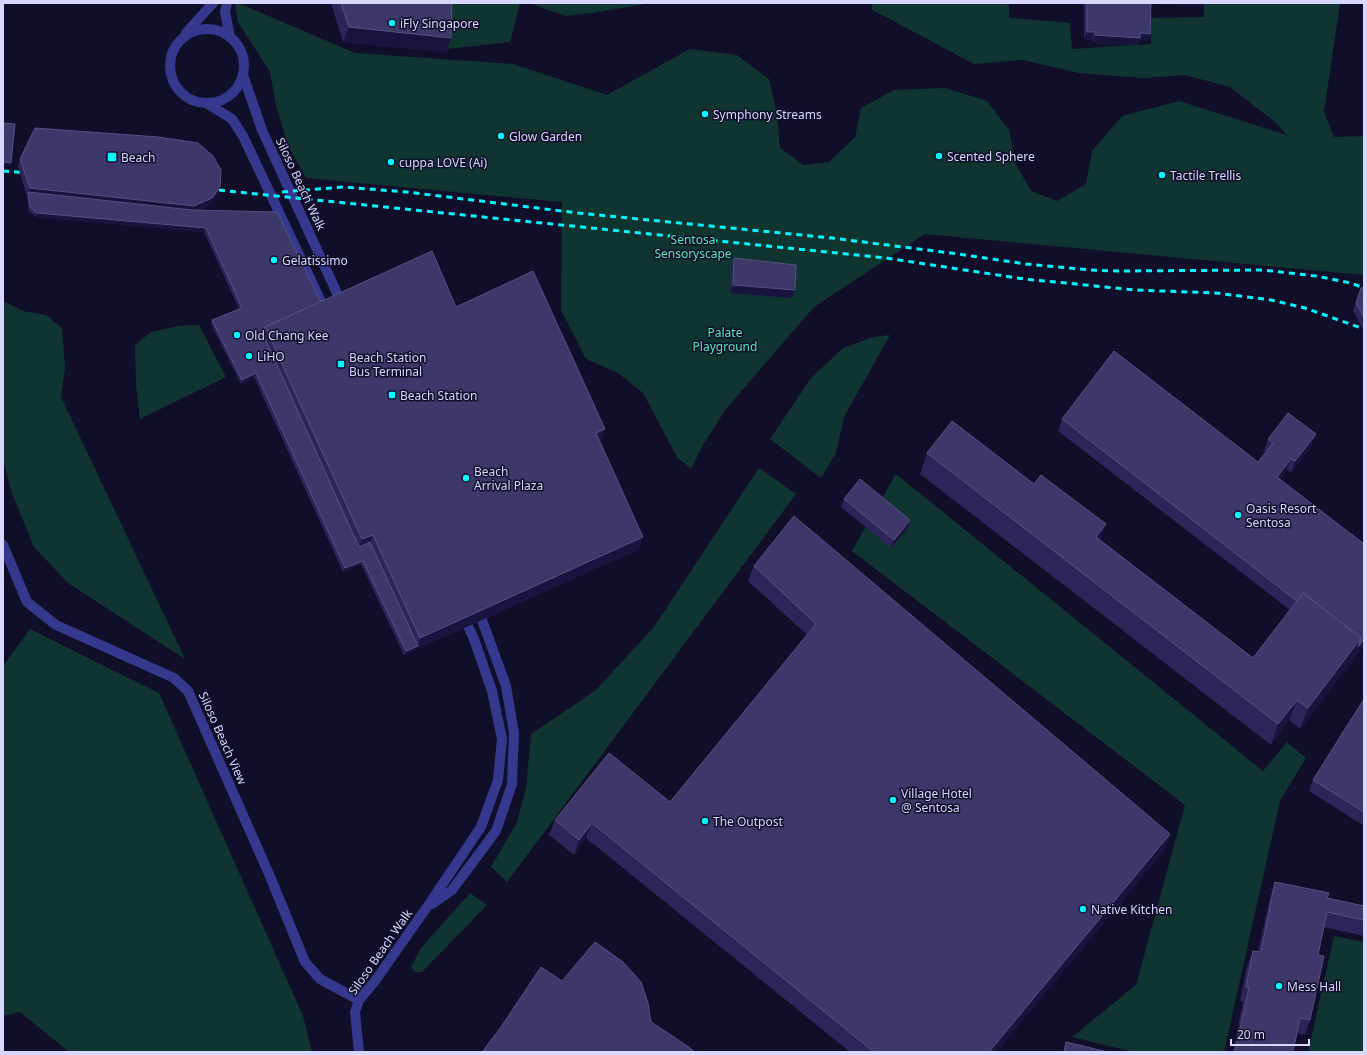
<svg xmlns="http://www.w3.org/2000/svg" width="1367" height="1055" font-family="'Noto Sans',sans-serif">
<style>
.green{fill:#103430}
.lines{fill:none;stroke-linecap:round;stroke-linejoin:round}
.street{stroke:#35388d;stroke-width:10}
.rail{stroke:#03f9ff;stroke-width:3;stroke-dasharray:6 5;stroke-linecap:butt}
.wall{fill:#2c2559}
.shaded-wall{fill:#19143e}
.building{fill:#3e386a;stroke:#565182}
.poi-dot{fill:#03f9ff;stroke:#110e2a;stroke-width:1.5}
.labels{text-anchor:middle;dominant-baseline:central;stroke-width:3;stroke-linejoin:round;paint-order:stroke}
.poi-label{font-size:12px;fill:#d8d7ff;stroke:#110e2a;text-anchor:start}
.street-label{font-size:12px;fill:#d8d7ff;stroke:#110e2a}
.park-label{font-size:12px;fill:#58eaba;stroke:#110e2a}
</style>
<rect width="100%" height="100%" fill="#110e2a"/>
<g class="green">
<path d="M235 3H238L355 53 513 64 607 95 690 49 737 55 769 79 777 114 780 148 803 165 829 162 855 137 861 108 894 90 946 88 987 101 1009 130 1016 164 1031 191 1057 201 1086 184 1092 151 1122 116 1179 101 1287 135 1276 123 1230 87 1185 75 1144 78 1079 73 1023 60 974 64 871 9 873 3H1009V18L1070 23 1072 49 1151 44 1150 18 1204 17V3H1340L1324 112 1334 137 1364 136V275L925 234 814 307 726 409 703 445 691 469 677 457 643 393 618 373 586 359 561 310 562 202 306 178 288 146 276 106 270 72 238 22Z"/>
<path d="M446 3H520L510 42 446 49Z"/>
<path d="M529 3H651L592 13 565 16Z"/>
<path d="M3 301 23 311 46 315 62 328 65 368 61 397 185 659 68 583 34 547 11 491 3 459Z"/>
<path d="M199 325 226 377 140 419 136 384 135 345 151 332 178 326Z"/>
<path d="M890 335 844 417 836 453 821 478 770 439 811 378 843 348 873 337Z"/>
<path d="M759 468 796 494 507 882 491 867 517 822 526 788 531 734 595 691 654 627Z"/>
<path d="M896 474 1263 771 1287 742 1306 758 1280 801 1224 1052H1133L1072 1037 1136 985 1185 805 852 551Z"/>
<path d="M30 629 159 693 303 1016 312 1052H69L20 1012 3 1016V666Z"/>
<path d="M470 893 487 905 422 972H415L411 967 421 948Z"/>
<path d="M1334 936 1364 942V1052H1308Z"/>
</g>
<g class="lines">
<g class="street">
<path d="M227 3 225 12 230 37"/>
<circle cx="207" cy="66" r="37"/>
<path d="M186 33 213 3"/>
<path d="M243 75 262 130 341 302"/>
<path d="M208 104 232 119 243 136 325 310"/>
<path d="M3 545 27 602 56 625 174 678 188 691 269 874 305 962 320 979 359 1000"/>
<path d="M432 904 452 890 496 831 512 784 514 733 506 686 482 620"/>
<path d="M359 1052 355 1012 359 1000 375 981 427 907 481 827 498 780 502 739 492 691 474 639 468 626"/>
</g>
<g class="rail">
<path d="M3 171 31 173"/>
<path d="M208 189 886 258 1024 279 1076 284 1135 290 1216 293 1271 300 1305 308 1364 329"/>
<path d="M282 192 343 187 407 192 578 213 832 238 951 253 1026 264 1091 270 1117 271 1263 270 1316 276 1351 283 1364 288"/>
</g>
</g>
<g class="wall">
<path d="M331 3H452L446 52 343 42Z"/>
<path d="M1084 3H1205L1204 6 1151 4 1150 34 1147 41H1139L1137 45 1092 43V40L1084 39Z"/>
<path d="M20 159 220 187 217 195 209 205 199 210 321 302 456 307 605 429 601 440 599 441 639 549 404 655 361 564 343 572 254 377 241 384 211 324 212 320 239 309 204 232 36 217 29 211 27 196 18 167Z"/>
<path d="M734 258 792 298 730 293 732 266Z"/>
<path d="M1364 287V331L1353 311 1361 288Z"/>
<path d="M1062 419 1258 462 1266 452 1264 451 1268 439 1316 434 1311 446 1291 473 1287 470 1280 479 1364 544V645L1300 729 1289 720 1271 745 920 474 927 453 1100 540 1253 658 1290 610 1058 431Z"/>
<path d="M844 499 910 520 908 528 891 548 841 507Z"/>
<path d="M754 566 1170 834 1165 849 996 1052H850L586 838 574 855 549 835 555 820 670 802 807 635 748 581Z"/>
<path d="M1364 699V826L1309 791 1313 780Z"/>
<path d="M1275 882 1327 898 1364 906V936L1324 927 1318 955 1310 1020 1305 1035 1297 1033 1293 1052H1233L1243 1002 1240 1001 1247 966 1253 951 1258 952 1270 897Z"/>
</g>
<g class="shaded-wall">
<path d="M1111 3H1205L1204 6Z"/>
<path d="M349 27 451 38 446 52 343 42Z"/>
<path d="M1087 32H1095L1092 40 1084 39Z"/>
<path d="M1140 33 1150 34 1147 41H1139L1137 45 1092 43 1095 35Z"/>
<path d="M3 162 11 163 10 167 3 166Z"/>
<path d="M220 187 217 195 209 205 191 214 28 192 27 196 30 188Z"/>
<path d="M37 213 206 228 204 232 36 217Z"/>
<path d="M733 285 795 290 792 298 730 293Z"/>
<path d="M256 373 254 377 241 384 242 380Z"/>
<path d="M605 429 601 440 591 445 596 433Z"/>
<path d="M1316 434 1311 446 1291 473 1295 461Z"/>
<path d="M1291 459 1287 470 1273 489 1277 477Z"/>
<path d="M910 520 908 528 891 548 894 540Z"/>
<path d="M1106 524 1099 545 1096 537Z"/>
<path d="M373 535 369 546 358 551 362 539Z"/>
<path d="M643 537 639 549 404 655 406 651 418 646 420 638Z"/>
<path d="M363 561 361 564 343 572 345 568Z"/>
<path d="M1361 638 1364 639V645L1300 729 1308 708Z"/>
<path d="M1297 700 1289 720 1271 745 1278 724Z"/>
<path d="M592 823 586 838 574 855 579 840Z"/>
<path d="M1170 834 1165 849 996 1052H989Z"/>
</g>
<g class="building">
<path d="M341 3H452L451 38 349 27Z"/>
<path d="M1087 3H1151L1150 34 1140 33V38L1095 35V32H1087Z"/>
<path d="M3 123 15 124 11 163 3 162Z"/>
<path d="M35 128 158 137 198 143 213 156 221 170 220 187 212 198 194 206 30 188 20 159Z"/>
<path d="M28 192 192 210 277 212 321 302 265 327 263 334 359 547 370 542 418 646 406 651 363 561 345 568 256 373 242 380 212 320 242 308 206 228 37 213 30 207Z"/>
<path d="M432 251 456 307 533 271 605 429 596 433 643 537 420 638 373 535 362 539 265 327Z"/>
<path d="M734 258 796 265 795 290 733 285Z"/>
<path d="M1364 287V318L1356 303 1361 288Z"/>
<path d="M1114 351 1258 462 1273 443 1268 439 1288 413 1316 434 1295 461 1291 459 1277 477 1364 544V639L1358 647 1361 638 1303 593 1297 601 1062 419Z"/>
<path d="M952 421 1034 484 1041 475 1106 524 1096 537 1253 658 1303 593 1361 638 1308 708 1297 700 1278 724 927 453Z"/>
<path d="M860 479 910 520 894 540 844 499Z"/>
<path d="M794 516 1170 834 989 1052H874L592 823 579 840 555 820 609 753 670 802 816 624 754 566Z"/>
<path d="M1364 699V812L1313 780Z"/>
<path d="M1275 882 1329 893 1327 898 1364 906V920L1327 912 1318 955 1324 956 1310 1020 1300 1018 1293 1052H1235L1249 987H1246L1253 951 1261 952Z"/>
<path d="M595 942 623 962 641 982 648 1003 651 1022 683 1043 695 1052H482L501 1027 541 967 562 981Z"/>
<path d="M1066 1042 1108 1052H1064Z"/>
</g>
<g class="poi-dot">
<circle cx="392" cy="23" r="4"/>
<circle cx="705" cy="114" r="4"/>
<circle cx="501" cy="136" r="4"/>
<circle cx="939" cy="156" r="4"/>
<rect x="107" y="152" width="10" height="10" rx="2"/>
<circle cx="391" cy="162" r="4"/>
<circle cx="1162" cy="175" r="4"/>
<circle cx="274" cy="260" r="4"/>
<circle cx="237" cy="335" r="4"/>
<circle cx="249" cy="356" r="4"/>
<rect x="337" y="360" width="8" height="8" rx="2"/>
<rect x="388" y="391" width="8" height="8" rx="2"/>
<circle cx="466" cy="478" r="4"/>
<circle cx="1238" cy="515" r="4"/>
<circle cx="893" cy="800" r="4"/>
<circle cx="705" cy="821" r="4"/>
<circle cx="1083" cy="909" r="4"/>
<circle cx="1279" cy="986" r="4"/>
</g>
<g class="labels">
<g class="poi-label">
<text x="400" y="23">iFly Singapore</text>
<text x="713" y="114">Symphony Streams</text>
<text x="509" y="136">Glow Garden</text>
<text x="947" y="156">Scented Sphere</text>
<text x="121" y="157">Beach</text>
<text x="399" y="162">cuppa LOVE (Ai)</text>
<text x="1170" y="175">Tactile Trellis</text>
<text x="282" y="260">Gelatissimo</text>
<text x="245" y="335">Old Chang Kee</text>
<text x="257" y="356">LiHO</text>
<text x="349" y="357">Beach Station<tspan x="349" dy="14">Bus Terminal</tspan></text>
<text x="400" y="395">Beach Station</text>
<text x="474" y="471">Beach<tspan x="474" dy="14">Arrival Plaza</tspan></text>
<text x="1246" y="508">Oasis Resort<tspan x="1246" dy="14">Sentosa</tspan></text>
<text x="901" y="793">Village Hotel<tspan x="901" dy="14">@ Sentosa</tspan></text>
<text x="713" y="821">The Outpost</text>
<text x="1091" y="909">Native Kitchen</text>
<text x="1287" y="986">Mess Hall</text>
</g>
<g class="street-label">
<text transform="translate(301 184) rotate(65)">Siloso Beach Walk</text>
<text transform="translate(223 738) rotate(66)">Siloso Beach View</text>
<text transform="translate(380 952) rotate(-55)">Siloso Beach Walk</text>
</g>
<g class="park-label">
<text x="693" y="239">Sentosa<tspan x="693" dy="14">Sensoryscape</tspan></text>
<text x="725" y="332">Palate<tspan x="725" dy="14">Playground</tspan></text>
</g>
</g>
<rect width="1367" height="1055" fill="none" stroke="#d8d7ff" stroke-width="8"/>
<path d="M1231 1039v6h78v-6" fill="none" stroke="#d8d7ff" stroke-width="2"/>
<text x="1237" y="1039" font-size="12" fill="#d8d7ff" stroke="#110e2a" stroke-width="3" paint-order="stroke">20 m</text>
</svg>
